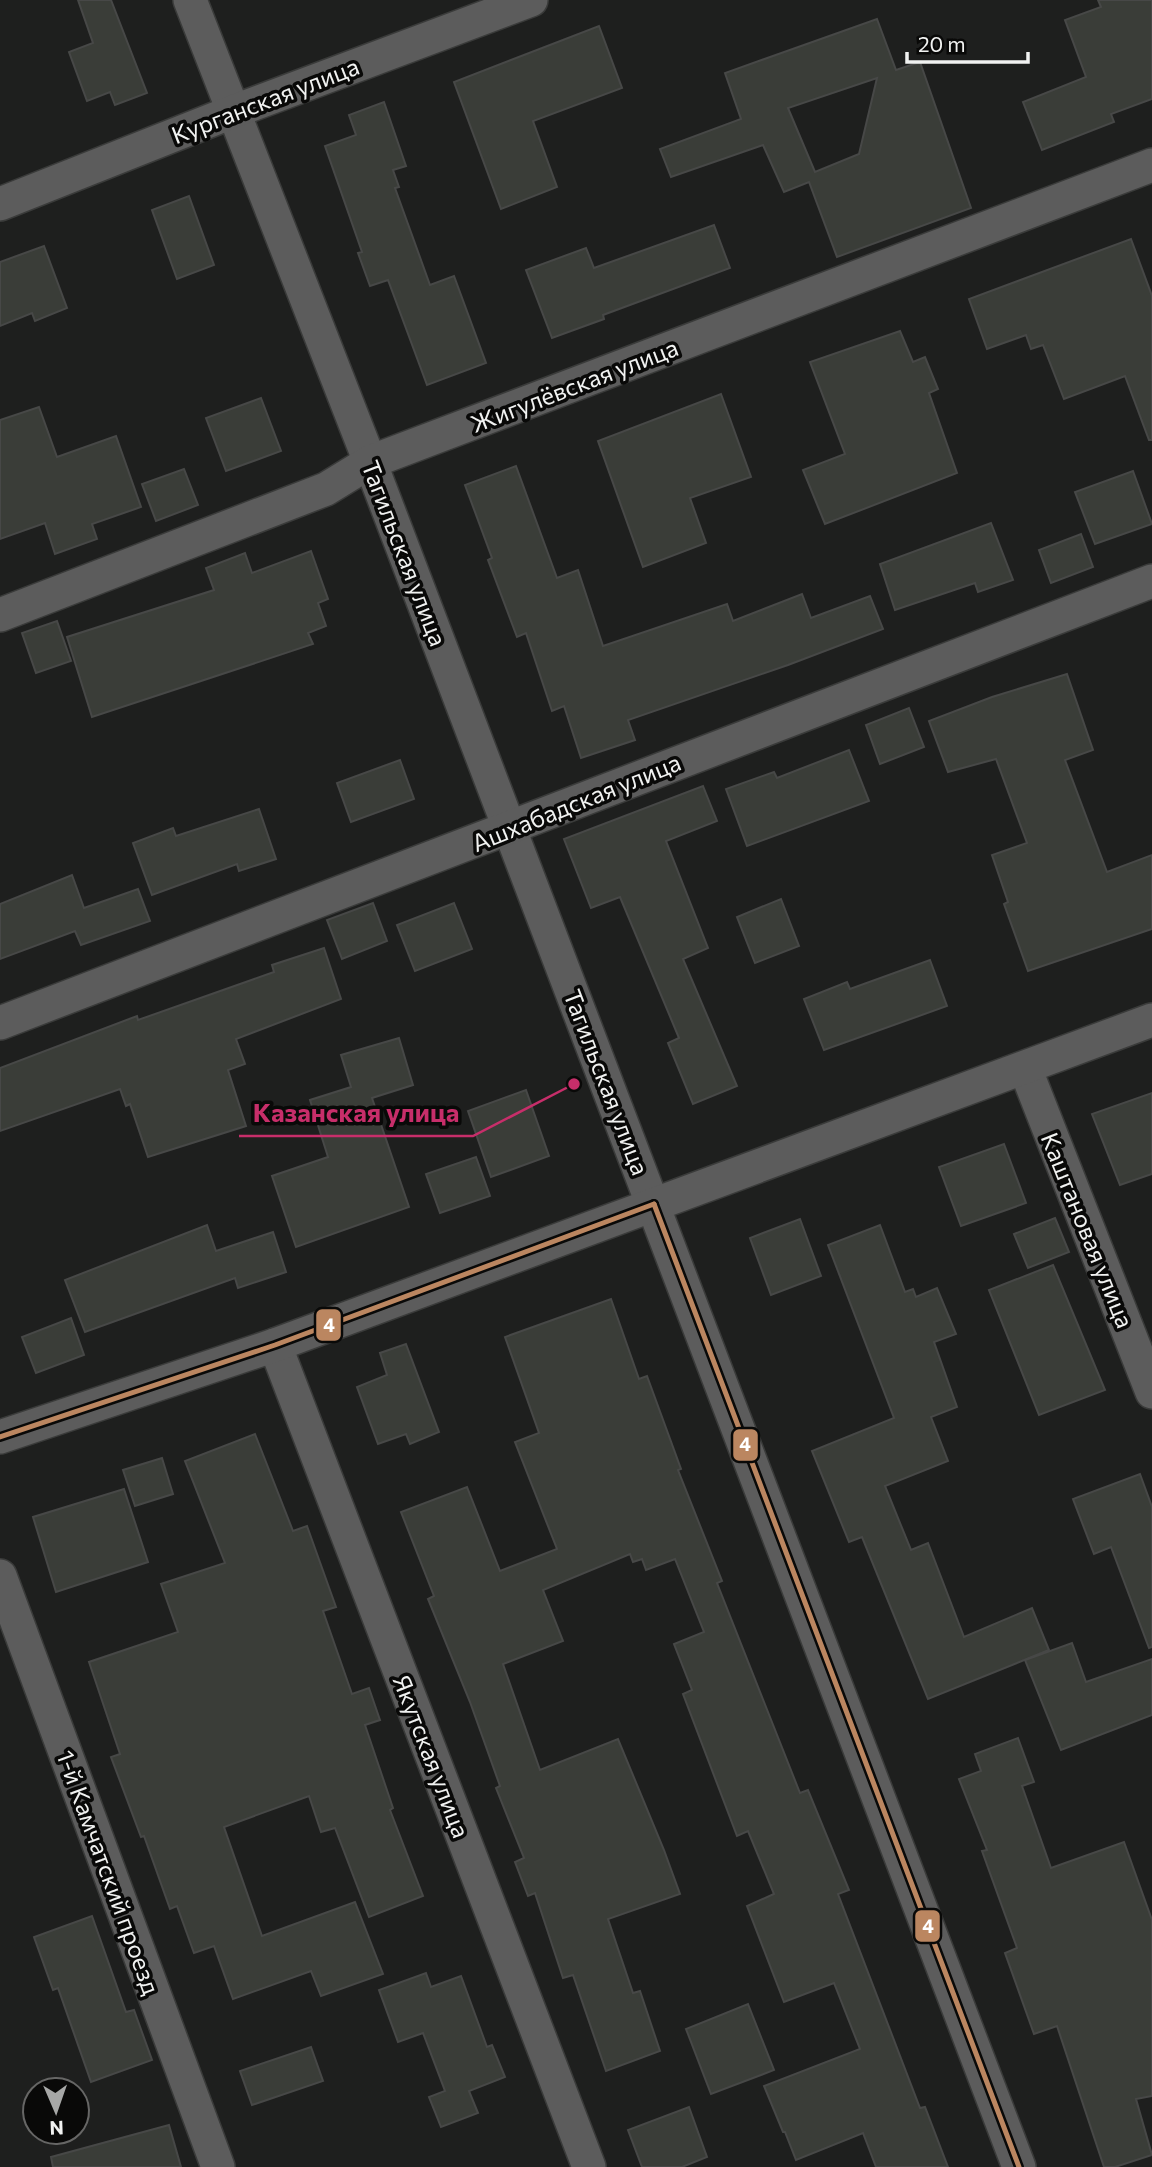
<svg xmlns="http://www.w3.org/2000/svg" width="1152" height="2167" font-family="Commissioner,sans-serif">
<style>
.building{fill:#3a3d38;stroke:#474847;stroke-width:2;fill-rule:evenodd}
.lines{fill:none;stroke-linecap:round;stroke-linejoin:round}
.minor-casing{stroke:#3a3b3a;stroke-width:36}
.minor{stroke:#5c5c5c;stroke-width:33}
.bus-1-casing{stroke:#090908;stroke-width:10}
.bus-1{stroke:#bb8660;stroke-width:5}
.labels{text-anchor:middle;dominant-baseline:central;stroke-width:7;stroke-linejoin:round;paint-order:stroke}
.street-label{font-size:24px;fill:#f1f2f1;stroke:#090908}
.leader{fill:none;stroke:#c72e6a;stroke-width:2.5}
.callout-dot{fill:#c72e6a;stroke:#090908;stroke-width:2.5}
.callout-label{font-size:26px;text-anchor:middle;font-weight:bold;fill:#c72e6a;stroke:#090908;stroke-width:7;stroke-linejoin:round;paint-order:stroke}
.line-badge{stroke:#090908;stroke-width:2.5}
.badge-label{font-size:19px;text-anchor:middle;font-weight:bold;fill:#fff}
</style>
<rect width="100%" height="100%" fill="#1e1f1e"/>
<g class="building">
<path d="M78 0H111L147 93 115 105 110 92 87 101 69 52 93 43Z"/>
<path d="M1098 0H1152V99L1111 114 1114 122 1042 150 1023 102 1086 77 1065 20 1101 7Z"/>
<path d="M877 19 896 70 920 62 971 208 837 257 809 182 784 192 763 145 671 177 660 149 741 119 725 73ZM877 78 859 154 815 172 788 108Z"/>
<path d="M599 26 622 88 533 121 557 187 501 209 454 82Z"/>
<path d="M384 102 406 166 393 170 399 187 395 188 430 285 454 276 486 363 427 385 388 280 370 286 358 253 362 252 325 146 356 135 349 115Z"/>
<path d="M189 196 214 265 177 279 152 210Z"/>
<path d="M714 225 730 268 603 315 604 319 552 338 526 270 586 248 594 268Z"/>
<path d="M1131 239 1152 296V440H1149L1125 376 1064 399 1043 345 1031 349 1026 335 987 349 969 299Z"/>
<path d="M44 246 67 308 35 321 32 313 0 326V262Z"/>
<path d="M900 331 913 362 925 357 938 389 929 393 957 473 825 524 803 470 845 454 810 362Z"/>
<path d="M721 394 751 477 690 498 706 543 643 567 598 441Z"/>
<path d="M261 398 281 451 226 471 206 418Z"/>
<path d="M39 407 57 457 116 436 141 507 92 524 97 539 55 554 45 523 0 539V420Z"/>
<path d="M516 466 557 578 578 570 603 646 727 604 733 621 802 594 811 618 870 596 883 629 788 665 628 720 635 740 581 758 564 706 552 711 526 633 517 637 488 560 492 558 465 485Z"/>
<path d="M184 469 198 505 156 521 142 484Z"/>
<path d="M1133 471 1152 524 1095 544 1075 492Z"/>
<path d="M991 523 1013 580 978 592 975 583 895 610 880 564Z"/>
<path d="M1081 534 1093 567 1051 583 1039 550Z"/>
<path d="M311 551 328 599 318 603 326 626 308 633 313 644 92 717 67 637 214 590 206 568 245 553 252 573Z"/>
<path d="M57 621 71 661 36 673 22 633Z"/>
<path d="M1067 674 1093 750 1065 760 1107 872 1152 855V929L1028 971 1004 904 1008 902 992 855 1027 843 996 759 948 772 929 721 992 697Z"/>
<path d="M909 708 924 747 880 764 866 725Z"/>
<path d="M849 750 869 801 747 846 726 789 774 772 777 778Z"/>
<path d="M400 760 414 799 351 822 337 783Z"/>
<path d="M703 786 717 821 666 841 708 948 683 959 737 1086 693 1104 668 1043 679 1038 620 897 591 908 564 839Z"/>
<path d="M259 809 276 859 239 871 237 864 152 895 133 843 173 828 176 836Z"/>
<path d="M72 875 84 908 138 889 150 921 81 945 75 931 0 959V904Z"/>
<path d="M781 899 799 946 755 963 737 917Z"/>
<path d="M373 903 387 941 342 959 327 920Z"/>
<path d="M454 903 472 949 415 971 397 925Z"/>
<path d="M324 948 341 999 236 1039 245 1064 228 1070 246 1126 148 1157 130 1104 126 1106 120 1089 0 1131V1068L137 1016 138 1020 274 972 272 965Z"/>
<path d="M930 960 947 1006 824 1050 804 999 847 982 850 989Z"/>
<path d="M399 1038 413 1085 372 1098 409 1207 296 1247 272 1176 328 1157 310 1100 351 1087 341 1055Z"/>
<path d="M526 1090 549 1156 491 1177 468 1111Z"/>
<path d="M1152 1093V1174L1120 1185 1092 1114Z"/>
<path d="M1004 1144 1026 1203 961 1226 939 1167Z"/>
<path d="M476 1157 490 1196 440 1213 426 1174Z"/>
<path d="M1055 1218 1069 1252 1028 1268 1014 1234Z"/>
<path d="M800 1219 821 1276 771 1295 750 1238Z"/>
<path d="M207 1225 216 1251 273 1232 286 1272 238 1288 235 1278 85 1332 65 1280Z"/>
<path d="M880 1225 905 1292 913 1289 916 1297 937 1288 956 1334 934 1342 957 1407 931 1417 948 1461 885 1486 911 1550 928 1543 964 1637 1032 1608 1049 1650 928 1699 862 1537 849 1542 812 1451 894 1418 828 1245Z"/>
<path d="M1053 1265 1105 1390 1039 1415 989 1290Z"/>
<path d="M611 1299 639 1379 647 1376 681 1469 678 1470 722 1581 717 1583 800 1793 808 1790 849 1890 838 1894 920 2108 925 2107 948 2167H876L863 2133 796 2160 785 2132H783L764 2086 860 2049 834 1983 784 2002 747 1906 774 1894 748 1831 737 1836 683 1694 692 1690 674 1644 704 1632 675 1559 646 1570 642 1559 633 1562 630 1554 543 1590 563 1641 503 1664 540 1770 618 1739 664 1850 680 1894 608 1919 633 1993 640 1991 660 2051 606 2071 573 1975 563 1978 535 1893 528 1896 515 1862 524 1858 496 1788 500 1786 470 1702 428 1599 434 1596 401 1512 467 1487 500 1571 557 1549 515 1442 539 1433 505 1337Z"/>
<path d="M71 1318 84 1355 36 1373 22 1337Z"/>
<path d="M406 1344 439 1432 410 1444 406 1434 378 1444 357 1387 387 1375 380 1353Z"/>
<path d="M255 1434 293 1531 307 1526 336 1607 323 1611 352 1694 369 1688 380 1720 365 1725 393 1808 390 1810 423 1896 369 1917 335 1828 321 1832 309 1796 224 1827 262 1936 355 1902 383 1974 321 1996 311 1971 233 1999 214 1946 194 1953 177 1906 170 1909 144 1836 141 1837 111 1757 120 1754 89 1662 178 1632 161 1584 225 1563 185 1461Z"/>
<path d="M162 1458 173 1494 135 1506 123 1470Z"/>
<path d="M1140 1474 1152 1507V1647L1149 1648 1111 1547 1094 1554 1073 1499Z"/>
<path d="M124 1489 148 1562 56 1592 33 1517Z"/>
<path d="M1072 1643 1086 1682 1152 1659V1715L1061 1750 1025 1660Z"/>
<path d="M1018 1738 1034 1782 1022 1786 1051 1868 1124 1842 1152 1920V2096L1136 2099 1152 2155 1115 2167H1104L1057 2026 1034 2034 1005 1953 1017 1948 982 1851 987 1850 959 1779 981 1771 975 1754Z"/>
<path d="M92 1916 126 2012 134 2010 152 2060 91 2082 58 1988 53 1990 34 1937Z"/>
<path d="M426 1973 431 1987 461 1976 487 2047 492 2045 505 2077 469 2091 478 2113 441 2127 429 2097 445 2091 423 2033 398 2042 379 1990Z"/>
<path d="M748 2004 774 2070 711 2094 686 2029Z"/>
<path d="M311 2047 323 2081 252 2105 240 2071Z"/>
<path d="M689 2107 707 2157 682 2167H642L628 2130Z"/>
<path d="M169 2125 181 2167H53L51 2157Z"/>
</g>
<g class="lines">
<g class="minor-casing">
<g id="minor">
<path d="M190 0 370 462 1019 2167"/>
<path d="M0 204 232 112 531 0"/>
<path d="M0 615 326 489 370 462 1152 165"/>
<path d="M0 1023 1152 581"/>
<path d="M1025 1068 1152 1392"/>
<path d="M275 1345 589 2167"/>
<path d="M0 1437 275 1345 1152 1020"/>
<path d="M0 1576 218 2167"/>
</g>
</g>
<use href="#minor" class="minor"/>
<g class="bus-1-casing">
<g id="bus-1">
<path d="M654 1204 1019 2167"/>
<path d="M0 1437 275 1345 654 1204"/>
</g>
</g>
<use href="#bus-1" class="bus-1"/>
</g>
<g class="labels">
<g class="street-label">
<text transform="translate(265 100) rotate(-21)">Курганская улица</text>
<text transform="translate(574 385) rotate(-21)">Жигулёвская улица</text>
<text transform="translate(405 553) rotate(69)">Тагильская улица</text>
<text transform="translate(576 802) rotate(-22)">Ашхабадская улица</text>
<text transform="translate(607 1082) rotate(69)">Тагильская улица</text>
<text transform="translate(1088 1230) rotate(68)">Каштановая улица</text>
<text transform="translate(432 1756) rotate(69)">Якутская улица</text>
<text transform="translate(109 1872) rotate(70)">1-й Камчатский проезд</text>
</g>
</g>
<path class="leader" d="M574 1084L473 1136H239"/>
<circle class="callout-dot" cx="574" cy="1084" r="7"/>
<g class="callout-label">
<text x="356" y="1122">Казанская улица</text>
</g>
<g class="line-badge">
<rect x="315" y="1308" width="27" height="34" rx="7" fill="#bb8660"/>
<rect x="732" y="1428" width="27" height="34" rx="7" fill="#bb8660"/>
<rect x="914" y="1909" width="27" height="34" rx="7" fill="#bb8660"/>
</g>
<g class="badge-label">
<text x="329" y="1332">4</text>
<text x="745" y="1451">4</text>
<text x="928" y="1933">4</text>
</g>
<g transform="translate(56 2111) rotate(178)"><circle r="33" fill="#090908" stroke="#666665" stroke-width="2"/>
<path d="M0-5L12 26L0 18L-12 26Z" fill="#a7a8a7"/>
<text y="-10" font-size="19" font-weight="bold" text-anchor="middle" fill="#f1f2f1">N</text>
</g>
<path d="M907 52v10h121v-10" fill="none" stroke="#f1f2f1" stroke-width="3.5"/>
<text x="918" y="52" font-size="21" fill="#f1f2f1" stroke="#090908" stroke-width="5" paint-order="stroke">20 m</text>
</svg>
